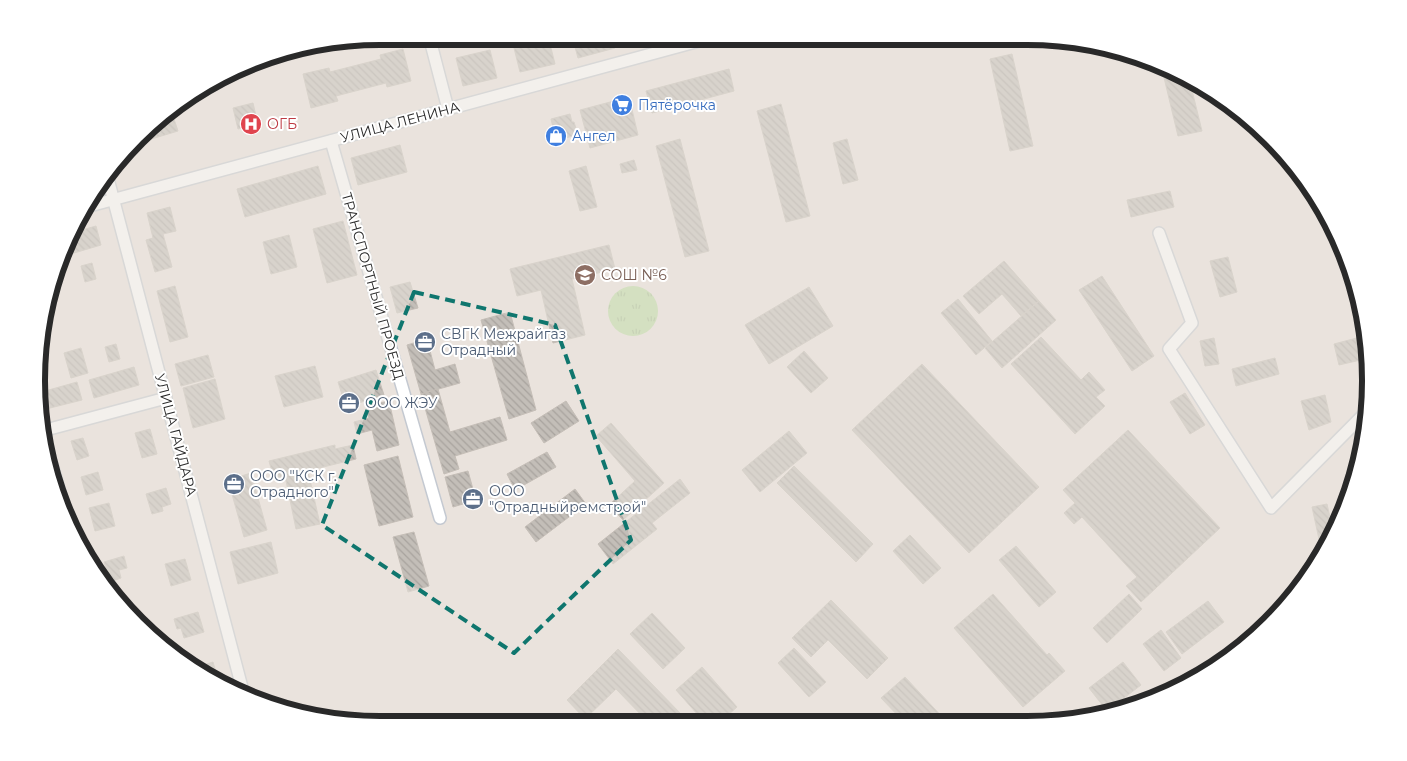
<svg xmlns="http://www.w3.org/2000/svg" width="1407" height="761" font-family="Montserrat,sans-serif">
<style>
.grass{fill:url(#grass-tufts)}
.building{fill:url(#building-back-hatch);stroke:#c5beb7}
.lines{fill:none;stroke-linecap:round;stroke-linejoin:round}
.street-casing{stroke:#c4c9d1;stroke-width:14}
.street{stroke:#fff;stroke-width:11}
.marked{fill:none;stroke:#0f766e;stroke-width:4;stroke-dasharray:10 6;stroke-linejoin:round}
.labels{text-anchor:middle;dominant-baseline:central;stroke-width:4;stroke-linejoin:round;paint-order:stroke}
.shop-label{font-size:14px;fill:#366cbe;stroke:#fff;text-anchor:start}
.street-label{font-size:14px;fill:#292929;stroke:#fff}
.health-label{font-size:14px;fill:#be3a42;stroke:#fff;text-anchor:start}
.education-label{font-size:14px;fill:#785e54;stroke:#fff;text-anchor:start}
.service-label{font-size:14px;fill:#4e5e75;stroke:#fff;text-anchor:start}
.rim{fill:none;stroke:#292929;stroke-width:6}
</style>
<defs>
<pattern id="grass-tufts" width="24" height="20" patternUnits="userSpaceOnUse" patternTransform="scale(1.25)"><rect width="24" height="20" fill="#badb9f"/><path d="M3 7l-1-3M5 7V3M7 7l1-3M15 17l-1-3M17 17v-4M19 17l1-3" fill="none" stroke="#a0bc89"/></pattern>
<pattern id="building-back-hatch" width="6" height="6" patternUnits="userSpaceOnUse" patternTransform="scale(1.25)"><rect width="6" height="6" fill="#c3beb8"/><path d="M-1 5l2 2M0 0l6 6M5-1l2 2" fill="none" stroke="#a8a39e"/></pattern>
</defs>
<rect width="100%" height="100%" fill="#eae3dd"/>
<circle class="grass" cx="633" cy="311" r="25"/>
<g class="building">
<path d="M545 36H548L555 64 520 72 513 44Z"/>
<path d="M572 36 612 37 615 48 578 58Z"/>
<path d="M403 49 411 81 387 87 386 83 336 96 338 101 311 108 303 74 329 68 330 72 381 59 380 55Z"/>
<path d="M490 50 497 78 463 86 456 58Z"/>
<path d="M1012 54 1033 146 1010 151 990 59Z"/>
<path d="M1161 65 1179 72 1189 78 1202 131 1178 136Z"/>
<path d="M729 69 734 91 652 113 646 91Z"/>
<path d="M629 97 638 135 590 148 580 110Z"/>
<path d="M253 103 258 124 238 129 233 108Z"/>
<path d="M781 104 810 216 786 222 757 111Z"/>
<path d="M570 114 572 122H574L578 135 556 140 551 119Z"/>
<path d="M173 116 178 131 138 143 159 120Z"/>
<path d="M680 139 709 251 685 257 656 146Z"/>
<path d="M847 139 858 180 843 184 833 143Z"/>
<path d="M400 145 407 172 358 185 351 158Z"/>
<path d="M634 160 637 170 622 173 620 164Z"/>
<path d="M318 166 326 194 245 217 237 189Z"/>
<path d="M586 166 597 207 580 211 569 171Z"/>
<path d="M1170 191 1174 207 1131 217 1127 200Z"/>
<path d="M170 207 176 231 163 234 172 267 155 272 146 240 153 238 147 213Z"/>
<path d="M343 221 357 275 327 283 313 229Z"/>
<path d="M96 226 101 245 64 256 75 232Z"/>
<path d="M289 235 297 267 271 274 263 242Z"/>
<path d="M609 245 615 269 572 279 585 335 553 343 541 290 517 296 510 269Z"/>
<path d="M1228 257 1237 292 1220 297 1210 261Z"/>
<path d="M1004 261 1039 301 1021 316 1002 294 979 314 963 296Z"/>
<path d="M92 263 96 279 85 282 81 266Z"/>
<path d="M1353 271 1364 320 1360 322 1349 272Z"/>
<path d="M56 274 60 290 48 293V292Z"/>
<path d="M1102 276 1154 356 1132 371 1079 290Z"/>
<path d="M410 282 418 308 397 313 390 287Z"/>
<path d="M175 286 188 337 170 342 157 291Z"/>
<path d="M809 287 833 326 769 364 745 325Z"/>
<path d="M958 299 992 341 976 355 941 313Z"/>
<path d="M1039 301 1056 320 1002 368 985 348Z"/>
<path d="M510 312 536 410 509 419 481 320Z"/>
<path d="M1368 335 1369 358 1339 365 1334 344Z"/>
<path d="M1041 337 1081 380 1089 372 1105 390 1096 397 1105 406 1075 434 1011 364Z"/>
<path d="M1214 338 1219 364 1205 366 1200 341Z"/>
<path d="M427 339 435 370 455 364 460 383 421 394 407 345Z"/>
<path d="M116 344 120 359 109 362 105 347Z"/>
<path d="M81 348 88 373 71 378 64 353Z"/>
<path d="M804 351 828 378 811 393 787 367Z"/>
<path d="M208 355 214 377 181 386 175 364Z"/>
<path d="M1275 358 1279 374 1236 386 1232 369Z"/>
<path d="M922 364 1039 487 969 553 852 430Z"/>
<path d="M315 366 323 397 284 407 275 376Z"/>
<path d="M134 367 139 385 94 398 89 380Z"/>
<path d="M376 370 384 395 346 407 338 382Z"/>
<path d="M215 379 225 419 193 428 183 388Z"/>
<path d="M77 382 82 400 38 411V393Z"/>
<path d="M438 389 450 432 500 417 507 440 455 456 459 469 444 474 421 394Z"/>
<path d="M1185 393 1205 425 1190 434 1170 402Z"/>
<path d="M1325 395 1331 422 1309 430 1301 401Z"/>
<path d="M389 401 399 445 377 451 372 430 357 434 354 422 369 418 366 406Z"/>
<path d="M566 401 579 421 544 443 531 423Z"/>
<path d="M611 423 664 483 623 520 609 505 635 481 596 436Z"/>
<path d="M150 429 157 454 142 458 135 433Z"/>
<path d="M1128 430 1220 528 1141 602 1126 586 1137 577 1082 517 1074 524 1064 513 1075 503 1063 490Z"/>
<path d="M789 431 807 453 760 492 742 470Z"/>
<path d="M83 438 89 456 77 460 71 441Z"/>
<path d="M335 445V449L353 445 356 459 274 479 269 461Z"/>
<path d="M547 452 556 467 515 490 507 474Z"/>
<path d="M398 456 413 517 379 526 364 465Z"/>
<path d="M794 466 873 544 856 562 777 483Z"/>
<path d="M308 471 320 524 296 529 285 476Z"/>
<path d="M468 471 476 500 453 507 445 477Z"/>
<path d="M98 472 103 490 86 495 81 477Z"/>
<path d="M251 473 267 530 244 537 228 480Z"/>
<path d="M680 479 690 493 652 523 657 529 613 564 598 544Z"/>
<path d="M166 488 171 504 162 507 163 511 152 514 146 494Z"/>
<path d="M575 489 586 504 536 542 525 527Z"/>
<path d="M109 503 115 526 95 531 89 508Z"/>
<path d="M1327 504 1334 535 1322 553 1312 507Z"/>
<path d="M414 532 429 586 408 592 393 537Z"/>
<path d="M910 535 941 568 923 584 893 551Z"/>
<path d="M271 542 278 573 238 584 230 552Z"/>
<path d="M1016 546 1056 592 1039 607 999 560Z"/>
<path d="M124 556 127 568 119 570 121 578 110 582 104 562Z"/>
<path d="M185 559 191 580 171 586 165 564Z"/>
<path d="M993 594 1047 655 1049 653 1065 671 1023 707 954 628Z"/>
<path d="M1129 594 1142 609 1107 643 1093 628Z"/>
<path d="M831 600 888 658 867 679 828 640 811 657 792 638Z"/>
<path d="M1208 601 1224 622 1182 654 1166 632Z"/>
<path d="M198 612 204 632 184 638 181 628 177 629 174 619Z"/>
<path d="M652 613 685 648 663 669 630 634Z"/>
<path d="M1161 630 1181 658 1164 671 1143 644Z"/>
<path d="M794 648 826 682 809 697 778 663Z"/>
<path d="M618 649 681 714 672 723H649L616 689 585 719 567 700Z"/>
<path d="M213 662 219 683 197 667Z"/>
<path d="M1123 662 1141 685 1107 711 1089 688Z"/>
<path d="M702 667 737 707 719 723H705L676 690Z"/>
<path d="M905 677 947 722H904L881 698Z"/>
</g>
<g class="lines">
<g class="street-casing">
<g id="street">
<path d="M429 36 448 109"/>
<path d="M331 141 440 518"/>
<path d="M107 175 244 695"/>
<path d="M86 207 714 37"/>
<path d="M1159 233 1192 323 1169 349 1271 508 1369 409"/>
<path d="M42 431 166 398"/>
<path d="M42 431 72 533"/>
</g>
</g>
<use href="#street" class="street"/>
</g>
<path d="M0 0H1407V761H0ZM414 292 555 325 631 540 514 653 322 525Z" fill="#eae3dd" fill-opacity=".55" fill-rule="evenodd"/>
<path class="marked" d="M414 292 555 325 631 540 514 653 322 525Z"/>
<defs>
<g id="supermarket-disc" transform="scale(1.125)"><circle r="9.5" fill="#3f7fe0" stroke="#fff"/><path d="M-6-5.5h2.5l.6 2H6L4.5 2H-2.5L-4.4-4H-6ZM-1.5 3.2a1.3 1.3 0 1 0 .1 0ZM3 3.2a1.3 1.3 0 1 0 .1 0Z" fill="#fff"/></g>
<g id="hospital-disc" transform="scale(1.125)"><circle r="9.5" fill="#e0444e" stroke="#fff"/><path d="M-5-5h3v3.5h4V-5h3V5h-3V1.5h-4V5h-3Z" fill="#fff"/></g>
<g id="shop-disc" transform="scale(1.125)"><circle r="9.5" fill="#3f7fe0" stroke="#fff"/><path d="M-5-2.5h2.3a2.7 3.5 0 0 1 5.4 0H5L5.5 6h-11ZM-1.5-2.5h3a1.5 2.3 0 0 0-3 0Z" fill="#fff"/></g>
<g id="school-disc" transform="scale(1.125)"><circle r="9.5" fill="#8d6e63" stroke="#fff"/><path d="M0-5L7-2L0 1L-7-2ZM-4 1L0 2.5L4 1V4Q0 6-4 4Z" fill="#fff"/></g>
<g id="office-disc" transform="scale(1.125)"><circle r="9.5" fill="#5c6f8a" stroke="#fff"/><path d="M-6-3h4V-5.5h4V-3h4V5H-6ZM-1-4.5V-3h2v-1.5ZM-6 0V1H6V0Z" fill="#fff"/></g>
</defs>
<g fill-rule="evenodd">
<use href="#supermarket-disc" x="622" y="105"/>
<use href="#hospital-disc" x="251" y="124"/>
<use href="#shop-disc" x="556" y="136"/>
<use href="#school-disc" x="585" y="275"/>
<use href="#office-disc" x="425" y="342"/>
<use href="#office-disc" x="349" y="403"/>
<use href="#office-disc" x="234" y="484"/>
<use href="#office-disc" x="473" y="499"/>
</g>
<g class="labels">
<g class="shop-label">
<text x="638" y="105">Пятёрочка</text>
<text x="572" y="136">Ангел</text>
</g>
<g class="street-label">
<text transform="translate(400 122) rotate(-15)">УЛИЦА ЛЕНИНА</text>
<text transform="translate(373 286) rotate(74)">ТРАНСПОРТНЫЙ ПРОЕЗД</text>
<text transform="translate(176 435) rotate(75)">УЛИЦА ГАЙДАРА</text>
</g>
<g class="health-label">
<text x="267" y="124">ОГБ</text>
</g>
<g class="education-label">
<text x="601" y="275">СОШ №6</text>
</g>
<g class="service-label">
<text x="441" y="334">СВГК Межрайгаз<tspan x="441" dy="16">Отрадный</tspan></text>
<text x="365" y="403">ООО ЖЭУ</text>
<text x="250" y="476">ООО "КСК г.<tspan x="250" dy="16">Отрадного"</tspan></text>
<text x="489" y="491">ООО<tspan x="489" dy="16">"Отрадныйремстрой"</tspan></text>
</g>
</g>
<path d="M0 0H1407V761H0ZM380 45H1027A335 335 0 0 1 1362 380V381A335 335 0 0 1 1027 716H380A335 335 0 0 1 45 381V380A335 335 0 0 1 380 45Z" fill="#fff" fill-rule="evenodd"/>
<path class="rim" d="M380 45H1027A335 335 0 0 1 1362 380V381A335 335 0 0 1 1027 716H380A335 335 0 0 1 45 381V380A335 335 0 0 1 380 45Z"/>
</svg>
